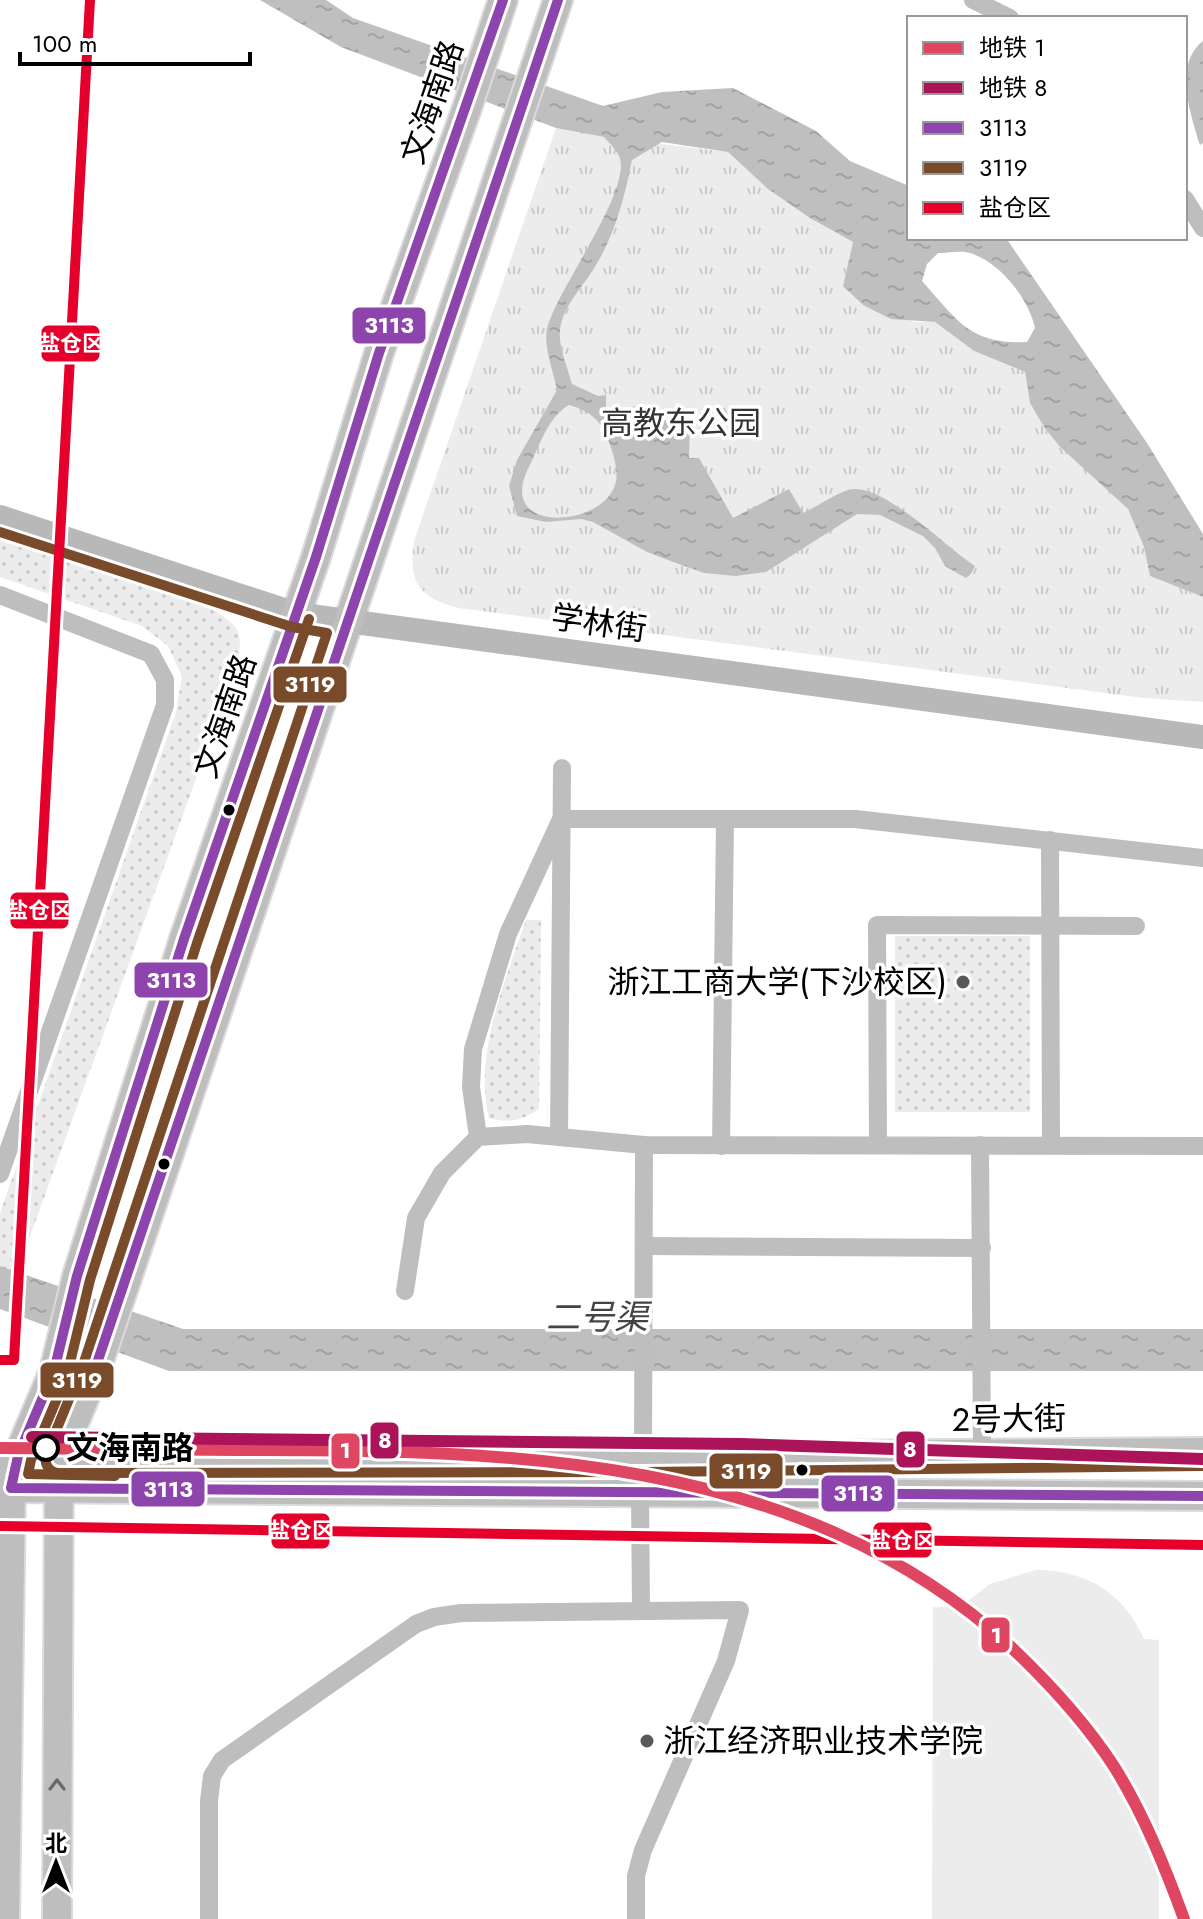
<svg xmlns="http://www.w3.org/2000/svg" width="1203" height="1919" font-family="Jost,'Noto Sans SC',sans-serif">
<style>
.grass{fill:url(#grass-dots)}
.park{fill:url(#park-tufts)}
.pitch{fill:#ececec}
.water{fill:url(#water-ripples);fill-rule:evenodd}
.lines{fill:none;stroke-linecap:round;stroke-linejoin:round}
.primary-casing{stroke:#dbdbdb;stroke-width:32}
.minor{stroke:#bebebe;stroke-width:18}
.secondary{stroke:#b8b8b8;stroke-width:24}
.primary{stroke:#bebebe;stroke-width:28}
.bus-1-casing{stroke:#fff;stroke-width:16}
.bus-2-casing{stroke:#fff;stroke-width:16}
.bus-3-casing{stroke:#fff;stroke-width:16}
.bus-1{stroke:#8e44ad;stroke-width:10}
.bus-2{stroke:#7a4b2a;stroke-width:10}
.bus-3{stroke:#e4002b;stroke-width:10}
.metro-1-casing{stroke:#fff;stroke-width:18}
.metro-2-casing{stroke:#fff;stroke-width:18}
.metro-1{stroke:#df4661;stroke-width:12}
.metro-2{stroke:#ac145a;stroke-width:12}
.oneway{stroke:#686868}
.bus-dot{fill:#000;stroke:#fff;stroke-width:3}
.poi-dot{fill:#595959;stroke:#fff;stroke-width:3}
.stop-dot{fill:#fff;stroke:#000;stroke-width:4}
.labels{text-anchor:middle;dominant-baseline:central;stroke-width:7;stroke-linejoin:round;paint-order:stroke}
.street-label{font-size:32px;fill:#000;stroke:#fff}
.park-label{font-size:32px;fill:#333;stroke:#fff}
.poi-label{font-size:32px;fill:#000;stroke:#fff;text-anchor:end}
.stop-label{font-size:32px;font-weight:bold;fill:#000;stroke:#fff;text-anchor:start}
.water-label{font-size:34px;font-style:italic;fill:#444;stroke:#fff}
.line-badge{stroke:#fff;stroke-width:3}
.badge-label{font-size:22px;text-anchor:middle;font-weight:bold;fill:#fff}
</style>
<defs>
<pattern id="grass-dots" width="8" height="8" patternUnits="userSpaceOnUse" patternTransform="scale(2)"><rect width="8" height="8" fill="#ececec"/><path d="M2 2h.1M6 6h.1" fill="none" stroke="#c9c9c9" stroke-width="1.8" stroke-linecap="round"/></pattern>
<pattern id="park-tufts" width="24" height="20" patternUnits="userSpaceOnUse" patternTransform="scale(2)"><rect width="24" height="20" fill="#ececec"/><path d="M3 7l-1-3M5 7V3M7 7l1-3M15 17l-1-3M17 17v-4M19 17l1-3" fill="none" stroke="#c9c9c9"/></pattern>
<pattern id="water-ripples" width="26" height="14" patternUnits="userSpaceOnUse" patternTransform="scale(2)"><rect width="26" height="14" fill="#bfbfbf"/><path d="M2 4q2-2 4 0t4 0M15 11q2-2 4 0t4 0" fill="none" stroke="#a2a2a2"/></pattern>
</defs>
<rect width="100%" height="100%" fill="#fff"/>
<g class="grass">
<path d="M0 537C48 552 209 592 235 627 245 640 237 660 234 674L17 1272 0 1266V1213L176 712 182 676 168 646 142 626 0 577Z"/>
<path d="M526 920H541L539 1109C522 1120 510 1124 489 1118 473 1057 506 978 526 920Z"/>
<rect x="895" y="936" width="135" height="176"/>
</g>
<path class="park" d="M556 128 604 137 728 152 769 189 810 218 853 242 843 286 914 322H935L974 351 1025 372 1030 403 1044 427 1060 447 1128 509 1144 547 1150 576 1203 597V702L1143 698 458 608C418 597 408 582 414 541Z"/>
<path class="pitch" d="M1036 1570C1086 1570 1124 1593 1144 1639L1159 1640V1919H932L933 1607H960L990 1584Z"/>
<g class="water">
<path d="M260 0H326L353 18 603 106 662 92 733 88 816 131 850 161 909 186V238H1006L1147 443 1203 534V597L1150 576 1144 547 1128 509 1060 447 1044 427 1030 403 1025 372 974 351 935 322 891 319 863 305 843 286 853 242 810 218 768 189 728 152 662 142 632 160C625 196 615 234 596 265 584 286 563 305 560 330 558 347 568 368 572 384L598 396 606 395V423L649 425 650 419 690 422 689 458H699L733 518 789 489 803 513C815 508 842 489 854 489 887 487 947 548 975 566L971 574 966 578 945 566 935 548 923 536 880 515 857 514 766 572 735 576 704 573 668 560 647 552 593 522 581 519 546 522 517 516 509 486 517 460 557 390C554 373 543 346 547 329 555 292 634 188 619 156 616 149 608 142 604 137L556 128 341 47ZM938 253C947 253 961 250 970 253 1000 262 1029 299 1035 328L1027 342C970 345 957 320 922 281L927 264ZM569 405C591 411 604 423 610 445 614 456 618 470 616 481 608 528 491 537 530 465 540 444 549 416 569 405Z"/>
<path d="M1203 41V143L1200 145C1191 115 1173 64 1203 41Z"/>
<path d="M0 1266 183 1329H1203V1371H169L0 1309Z"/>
</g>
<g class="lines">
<g class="primary-casing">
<g id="primary">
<path d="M0 1456 59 1459H306L1203 1452"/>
<path d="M0 1488 1203 1496"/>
<path d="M5 1919 11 1488 18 1456 54 1371 77 1276 184 939 316 557 379 353 467 108 503 0"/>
<path d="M57 1919 59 1459 96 1370 558 0"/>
</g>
</g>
<g class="minor">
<path d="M973 0 1010 18"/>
<path d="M1185 199 1203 228"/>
<path d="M0 595 151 654 165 680V705L0 1174"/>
<path d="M1050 840 1051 1145"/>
<path d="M478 1137 471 1087 473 1049 508 934 561 819H855L1203 858"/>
<path d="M559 1137 562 768"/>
<path d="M878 1145 877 925 1136 926"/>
<path d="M980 1145 982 1454"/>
<path d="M721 1146 725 819"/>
<path d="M644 1246 982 1248"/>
<path d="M405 1291 416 1218 442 1173 478 1137 527 1134 644 1145 1203 1146"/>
<path d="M643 1458 644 1145"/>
<path d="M640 1493 641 1610"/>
<path d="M209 1919V1801L212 1776 222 1760 416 1624 434 1617 461 1613 740 1610 726 1661 643 1850 636 1876V1919"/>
</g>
<path class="secondary" d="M0 517 296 614 1203 737"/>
<use href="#primary" class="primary"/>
<g class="bus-1-casing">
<g id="bus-1">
<path d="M503 0 379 353 316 557 184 939 77 1276 54 1371 18 1456 11 1488 1203 1496"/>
<path d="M92 1378 558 0"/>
</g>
</g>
<g class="bus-2-casing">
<g id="bus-2">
<path d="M0 532 292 627 327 633 83 1365 46 1455C44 1465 49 1472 59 1473L643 1472 1203 1466"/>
<path d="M115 1476 28 1474 31 1460 67 1375 90 1280 197 943 309 619"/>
</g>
</g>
<g class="bus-3-casing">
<g id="bus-3">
<path d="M0 1360H14L90 0"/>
<path d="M0 1526 1203 1545"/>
</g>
</g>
<use href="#bus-1" class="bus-1"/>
<use href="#bus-2" class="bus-2"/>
<use href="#bus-3" class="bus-3"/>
<g class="metro-1-casing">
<path id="metro-1" d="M0 1448C79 1448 157 1450 236 1450 507 1450 799 1453 1011 1647 1049 1683 1086 1723 1115 1768 1144 1815 1165 1867 1184 1919"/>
</g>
<g class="metro-2-casing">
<path id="metro-2" d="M32 1437 741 1444 1203 1459"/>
</g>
<use href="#metro-1" class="metro-1"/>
<use href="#metro-2" class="metro-2"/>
</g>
<defs><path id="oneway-chevron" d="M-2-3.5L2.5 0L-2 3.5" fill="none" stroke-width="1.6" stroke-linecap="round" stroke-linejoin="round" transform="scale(2)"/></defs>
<use class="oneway" href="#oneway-chevron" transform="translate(57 1785) rotate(-90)"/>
<g class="bus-dot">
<circle cx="229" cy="810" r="7"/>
<circle cx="164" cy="1164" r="7"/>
<circle cx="802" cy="1470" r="7"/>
</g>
<g class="poi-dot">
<circle cx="963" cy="982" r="8"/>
<circle cx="647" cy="1741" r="8"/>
</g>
<circle class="stop-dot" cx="46" cy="1448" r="12"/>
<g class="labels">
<g class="street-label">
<text transform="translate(432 102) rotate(-71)">文海南路</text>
<text transform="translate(599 623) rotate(8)">学林街</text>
<text transform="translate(225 716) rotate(-71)">文海南路</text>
<text transform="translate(1009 1419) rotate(-1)">2号大街</text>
</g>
<g class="park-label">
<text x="681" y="423">高教东公园</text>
</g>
<g class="poi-label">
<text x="947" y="982">浙江工商大学(下沙校区)</text>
<text x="663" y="1741" text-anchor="start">浙江经济职业技术学院</text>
</g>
<g class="stop-label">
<text x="66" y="1448">文海南路</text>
</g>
<g class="water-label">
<text x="597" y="1317">二号渠</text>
</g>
</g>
<g class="line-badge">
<rect x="351" y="306" width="76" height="39" rx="8" fill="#8e44ad"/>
<rect x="40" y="324" width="61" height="39" rx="8" fill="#e4002b"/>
<rect x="272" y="665" width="76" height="39" rx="8" fill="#7a4b2a"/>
<rect x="9" y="891" width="61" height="39" rx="8" fill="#e4002b"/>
<rect x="133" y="961" width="76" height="38" rx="8" fill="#8e44ad"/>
<rect x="39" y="1361" width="76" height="38" rx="8" fill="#7a4b2a"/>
<rect x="369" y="1421" width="31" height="39" rx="8" fill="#ac145a"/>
<rect x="895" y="1430" width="31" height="39" rx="8" fill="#ac145a"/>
<rect x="330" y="1432" width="31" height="38" rx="8" fill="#df4661"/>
<rect x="708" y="1452" width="76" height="38" rx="8" fill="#7a4b2a"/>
<rect x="130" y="1470" width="76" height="38" rx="8" fill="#8e44ad"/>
<rect x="820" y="1474" width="76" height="39" rx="8" fill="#8e44ad"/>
<rect x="270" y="1512" width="61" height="38" rx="8" fill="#e4002b"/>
<rect x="872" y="1521" width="61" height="38" rx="8" fill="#e4002b"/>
<rect x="980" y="1616" width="31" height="38" rx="8" fill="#df4661"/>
</g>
<g class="badge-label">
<text x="389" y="333">3113</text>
<text x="71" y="351">盐仓区</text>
<text x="310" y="692">3119</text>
<text x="39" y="918">盐仓区</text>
<text x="171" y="988">3113</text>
<text x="77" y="1388">3119</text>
<text x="385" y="1448">8</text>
<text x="910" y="1457">8</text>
<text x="345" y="1458">1</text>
<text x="746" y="1479">3119</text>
<text x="168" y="1497">3113</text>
<text x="858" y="1501">3113</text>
<text x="301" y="1538">盐仓区</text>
<text x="902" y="1548">盐仓区</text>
<text x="996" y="1643">1</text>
</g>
<rect x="907" y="16" width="280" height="224" fill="#ffffff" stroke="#999999" stroke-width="2"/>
<rect x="923" y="42" width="40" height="12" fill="#df4661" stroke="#999999" stroke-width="2"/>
<text x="979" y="56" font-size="24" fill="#000000">地铁 1</text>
<rect x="923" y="82" width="40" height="12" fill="#ac145a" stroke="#999999" stroke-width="2"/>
<text x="979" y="96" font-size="24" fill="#000000">地铁 8</text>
<rect x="923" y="122" width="40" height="12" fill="#8e44ad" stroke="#999999" stroke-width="2"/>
<text x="979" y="136" font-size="24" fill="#000000">3113</text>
<rect x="923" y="162" width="40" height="12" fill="#7a4b2a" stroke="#999999" stroke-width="2"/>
<text x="979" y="176" font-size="24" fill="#000000">3119</text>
<rect x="923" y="202" width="40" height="12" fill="#e4002b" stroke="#999999" stroke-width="2"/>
<text x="979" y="216" font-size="24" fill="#000000">盐仓区</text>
<g transform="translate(56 1863)" stroke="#ffffff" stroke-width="6" paint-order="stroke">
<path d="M0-6L14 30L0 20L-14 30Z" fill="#000000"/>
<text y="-12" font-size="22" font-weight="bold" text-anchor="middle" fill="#000000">北</text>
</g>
<path d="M20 52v12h230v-12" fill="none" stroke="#000000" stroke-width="4"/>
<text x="32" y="52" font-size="24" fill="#000000" stroke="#ffffff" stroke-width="6" paint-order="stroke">100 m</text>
</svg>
